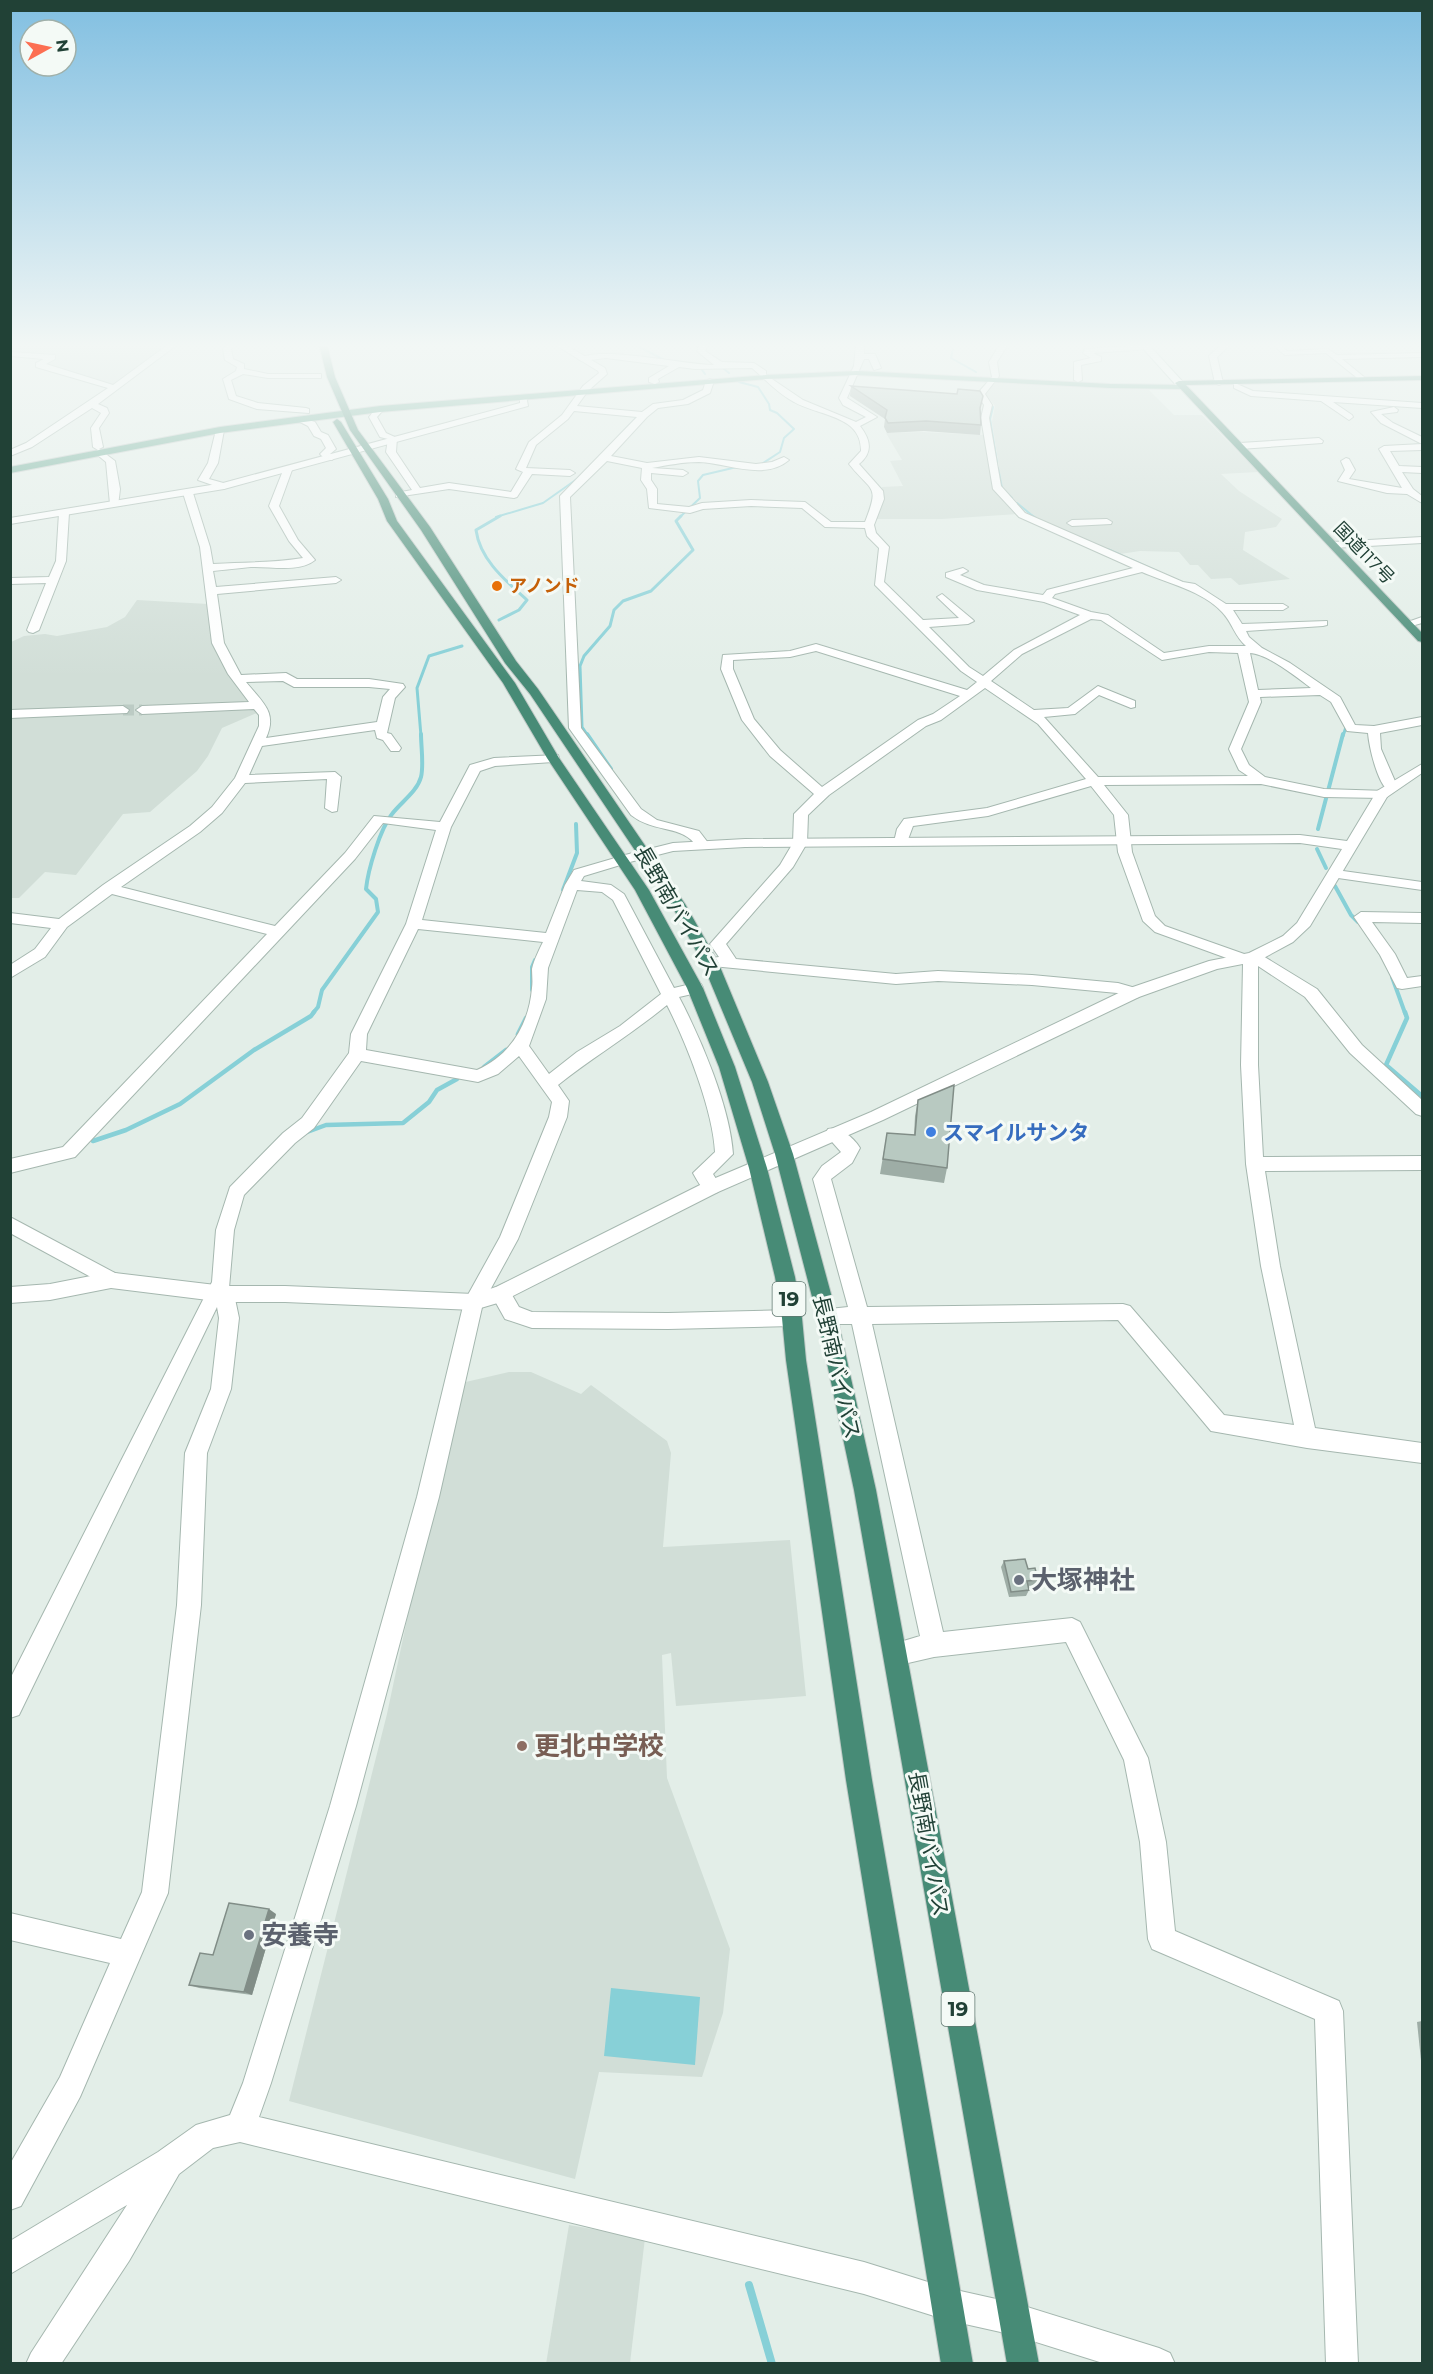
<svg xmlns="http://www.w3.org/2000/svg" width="1433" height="2374" font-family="Montserrat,'Noto Sans JP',sans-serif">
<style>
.built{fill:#d1ded7}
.water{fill:#87d0d7}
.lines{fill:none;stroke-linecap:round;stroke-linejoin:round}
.stream-far4{stroke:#87d0d7;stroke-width:2}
.stream-far3{stroke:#87d0d7;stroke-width:3}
.stream-far2{stroke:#87d0d7;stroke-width:4}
.stream-far1{stroke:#87d0d7;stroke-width:4.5}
.stream{stroke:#87d0d7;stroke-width:8}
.minor-tunnel{stroke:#bccbc4;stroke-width:11;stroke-dasharray:11 5;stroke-linecap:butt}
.minor-casing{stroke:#a5b7af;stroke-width:2}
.tertiary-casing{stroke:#a5b7af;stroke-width:2}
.secondary-casing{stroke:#a0baaf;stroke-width:2}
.primary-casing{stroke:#c1cac7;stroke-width:2}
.trunk-casing{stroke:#c1cac7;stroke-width:2}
.minor{fill:#fff;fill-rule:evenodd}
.tertiary{fill:#fff;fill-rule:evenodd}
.secondary{fill:#fff;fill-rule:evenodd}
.primary{fill:#64a790;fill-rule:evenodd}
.trunk{fill:#478b76;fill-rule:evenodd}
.wall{fill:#9eada6}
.shaded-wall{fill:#818d87}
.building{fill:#b8c9c1;stroke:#818d87;stroke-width:1.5}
.food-dot{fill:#e8710a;stroke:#f4faf6;stroke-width:2}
.shop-dot{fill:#3f7fe0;stroke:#f4faf6;stroke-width:2}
.worship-dot{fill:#6b7280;stroke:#f4faf6;stroke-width:2}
.education-dot{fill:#8d6e63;stroke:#f4faf6;stroke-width:2}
.labels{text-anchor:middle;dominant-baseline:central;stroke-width:6;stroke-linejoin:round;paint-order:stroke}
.far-street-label{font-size:18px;fill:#214136;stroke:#f4faf6}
.far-food-label{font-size:18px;font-weight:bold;fill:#c56008;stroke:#f4faf6;text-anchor:start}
.shield{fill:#f4faf6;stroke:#607870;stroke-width:1.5}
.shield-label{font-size:20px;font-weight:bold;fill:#214136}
.street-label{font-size:21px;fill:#214136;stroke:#f4faf6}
.shop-label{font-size:21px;font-weight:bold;fill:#366cbe;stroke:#f4faf6;text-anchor:start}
.near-worship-label{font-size:26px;font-weight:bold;fill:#5b616d;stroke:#f4faf6;text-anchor:start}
.near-education-label{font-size:26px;font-weight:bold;fill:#785e54;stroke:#f4faf6;text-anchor:start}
</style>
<rect width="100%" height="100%" fill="#e3eee8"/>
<g class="built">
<path d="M13 344H169L116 385 86 379 56 366 45 365 55 357 11 353Z"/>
<path d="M993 383 1149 390 1174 415H1202L1258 472 1221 474 1239 491 1282 519 1276 527 1245 532 1243 550 1290 579 1239 585 1231 578 1211 579 1198 565H1190L1179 552 1140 551 1120 554 1082 540 1028 513 1002 487 992 422 995 406 985 393Z"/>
<path d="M922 432 985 435 992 487 1003 496 1004 503H1008L1018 514 942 519H876L883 495 882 487 903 486 890 461 902 460 886 433Z"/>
<path d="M137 600 208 604 216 647 259 712 222 728 208 756 197 771 150 812 123 814 76 875 45 872 19 898H11V642L24 636 45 634 57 636 107 627 125 617Z"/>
<path d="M509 1372H531L581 1394 591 1385 667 1441 671 1453 663 1547 790 1540 806 1696 676 1706 671 1653 662 1655 667 1778 730 1949 723 2013 702 2077 599 2072 575 2179 289 2101 387 1714 457 1384Z"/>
<path d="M569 2225 645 2238 630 2363 546 2364Z"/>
</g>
<path class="water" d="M611 1988 700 1997 695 2065 604 2056Z"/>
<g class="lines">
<g class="stream-far4">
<path d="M634 344 666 361"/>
<path d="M949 344 953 349 951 358 976 372"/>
<path d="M700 367 705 374"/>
<path d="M723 368 729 373"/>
<path d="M739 382 758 387 769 404 770 410 777 413 794 429 784 438 780 452 760 465"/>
<path d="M993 407 990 419 997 463"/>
<path d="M618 437 637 417"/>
<path d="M998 468 1002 488 1012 498"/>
<path d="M1017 503 1034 517"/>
<path d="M496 517 543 503 577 479"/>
<path d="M680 517 700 498 698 481 703 475 737 467"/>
</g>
<g class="stream-far3">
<path d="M1032 516 1035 518"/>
<path d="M1109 550 1156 571"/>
<path d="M499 620 519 610 527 600C506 581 480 560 476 530L500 516"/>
<path d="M421 736 417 688 429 656 462 646"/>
<path d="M588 736 582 727 580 666 584 656 610 626 614 610 623 601 651 591 693 550 676 521 681 516"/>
<path d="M1343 736 1346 727 1344 723"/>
</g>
<g class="stream-far2">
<path d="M587 734 611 769"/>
<path d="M1318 829 1343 734"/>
<path d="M1317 849 1326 868"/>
<path d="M1335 886 1351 915 1358 922"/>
<path d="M563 890 577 853 576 824"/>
<path d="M1392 977 1405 1013"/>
<path d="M532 990V967L535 960"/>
<path d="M313 1013 318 1007 322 990 378 912 376 899 366 889C368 870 380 829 392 814 401 802 417 792 421 777 424 765 421 747 421 734"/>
</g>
<g class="stream-far1">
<path d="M1405 1012 1407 1018 1386 1065 1422 1096"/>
<path d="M518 1034 526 1018"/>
<path d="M484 1067 506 1050"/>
<path d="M307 1132 326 1125 403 1123 429 1102 437 1090 457 1079"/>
<path d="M93 1141 126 1130 180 1104 254 1050 311 1016 314 1012"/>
</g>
<path class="stream" d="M749 2285 772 2364"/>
<path class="minor-tunnel" d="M123 710H142"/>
<g class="minor-casing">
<g id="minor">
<path d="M169 344H178L98 404 107 408 109 413 99 428 103 447 99 449 115 461 120 489 118 506 110 504 106 462 94 452 98 450 93 447 91 428 101 413 92 408 32 447 10 456V450L26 443 108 388 36 367V363L44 359 10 356V352L55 355V359L46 364 113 385Z"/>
<path d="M227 344H235L231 349 233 359 244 364V369L268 374H321V378H268L243 374 231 380 236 396 258 403 306 408 309 409V413L257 409 229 399 223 379 236 371 237 367 225 360 223 349Z"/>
<path d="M700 344H708L705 351 722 362 754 363 766 371V375L803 400 856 422 866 417 843 405 839 398 854 366 856 344H864V354H875L881 368 874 370 869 359H864L847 398 877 417 860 426C871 440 873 453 859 464L883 491 884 499 874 525 876 533 889 547 884 582 923 620 959 618 937 597 942 594 972 619 974 621 968 624 929 627 969 667 983 676 1014 650 1080 615 1044 602 977 590 946 577V573L963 568 968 571 960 575 984 585 1043 595 1047 590 1133 568 1019 517 993 489 981 418 984 405 977 394 992 377 989 362 1000 344H1008L997 362 999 376 985 394 992 405 989 418 1001 486 1025 513 1183 582 1195 584 1226 604H1283L1288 607 1283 610H1233L1242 624 1327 621V625L1323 626 1246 631 1249 637 1262 648 1290 663 1340 697 1355 725 1374 726 1422 717V725L1380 733 1381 749 1398 788 1391 792C1378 788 1369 746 1368 733L1347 731 1331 702 1320 695 1260 697 1261 702 1241 749 1249 765 1265 777 1324 789 1387 791 1389 794 1387 797 1382 798 1324 797 1261 784 1104 785 1128 815 1132 852 1155 916 1165 926 1247 955 1253 952 1258 953 1317 989 1362 1045 1422 1100V1116L1416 1114 1350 1053 1305 997 1258 966V1065L1263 1157 1422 1156V1170L1265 1171 1280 1266 1315 1428 1422 1443V1463L1307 1448 1211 1431 1118 1320 872 1324 943 1632 1072 1618 1080 1622 1148 1758 1166 1842 1175 1931 1339 2001 1343 2011 1358 2364H1326L1315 2019 1152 1949 1148 1939 1140 1842 1124 1760 1066 1642 934 1657 895 1666 887 1662 883 1654 887 1646 920 1636 852 1324H827L820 1322 817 1316 820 1310 848 1307 813 1179 822 1166 841 1152 825 1134 828 1129C840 1126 854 1138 860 1148L852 1163 831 1179 867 1307 1123 1304 1130 1306 1224 1415 1294 1425 1261 1266 1246 1164 1241 1065 1243 964 1155 932 1143 921 1118 852 1114 815 1091 786 988 816 913 826 906 845H896L894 842 897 829 904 819 987 808 1086 779 1038 724 985 688 941 720 926 726 829 795 808 815 807 843 793 867 726 944 736 959 896 974 938 971 1032 975 1118 983 1139 989 1141 993 1139 997 1133 998 1117 993 1032 985 938 981 896 984 712 966 709 962 712 958 719 957 710 944 780 865 793 843 794 814 814 794 770 756 742 720 721 669 723 655 790 651 816 644 967 690 977 682 961 671 875 585 879 548 867 536 865 528 825 527 802 508 751 506 703 509 690 513 649 508 647 489 641 480 642 468 607 461 570 497 581 728 641 809 657 820 699 831 709 844 702 848 697 847C683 824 655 834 631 815L569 728 560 496 637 417 574 411 568 419 536 445 526 468 570 470 575 473 570 476 532 474 517 497 514 498 449 489 396 497V493L412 490 386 452 388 439 380 437 369 417 377 407H383L384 409 377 417 386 433 397 438 396 452 420 488 449 483 511 492 523 472 516 469 529 442 562 415 583 386 590 388 577 406 642 412 653 404 683 400 703 390 706 381 710 379 714 381 710 393 688 404 658 408 647 417 611 456 647 463 699 457 756 464 772 462 784 457 789 460C765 481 726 463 699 462 683 462 668 465 652 468L683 470 688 473 683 476 651 473V480L657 489V504L689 507 702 503 751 500 805 502 831 522H865C880 484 872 493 849 464L861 451C862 415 818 416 794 402 777 393 765 379 752 368L695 369 679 367 658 379 659 382 655 384 649 382V378L669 366 606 358 582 361 578 359C600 345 683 365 714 365L697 351ZM1142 572C1167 583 1203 591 1222 612 1232 622 1235 637 1246 646H1209L1164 653 1108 615 1091 612 1052 598 1055 594ZM1091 619 1101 620 1162 660 1209 652 1238 653 1249 702 1229 749 1239 770 1248 776 1098 777 1044 717 1075 714 1099 695 1131 708 1135 707V701L1098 686 1068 708 1034 710 991 681 1022 654ZM816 651 960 696 933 714 918 720 822 787 780 750 754 719 733 669V660L790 657ZM1250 653C1268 654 1296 677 1311 688L1258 690Z"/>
<path d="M1222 344H1231L1217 357 1223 383 1219 385 1215 383 1209 356Z"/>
<path d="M1271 344H1280L1287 351 1328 349 1337 355 1422 353V357L1342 359 1364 377V381H1361L1326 353 1285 355Z"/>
<path d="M1145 345H1148V349L1093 353 1101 357V361L1081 365 1082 380 1078 382 1074 380V362L1091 358 1083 353 1085 349Z"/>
<path d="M1237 384 1253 391 1422 403V408L1333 402 1352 415 1353 417 1349 420 1321 401 1251 396 1234 388V384Z"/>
<path d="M1394 407 1398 410 1397 412 1381 414 1393 423 1422 437V444L1381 423 1371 412Z"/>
<path d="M298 417 315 422 321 432 328 435 336 449 330 454 334 458 332 460H326L320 454 326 448 321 439 314 436 308 426 298 421Z"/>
<path d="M220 427 224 430 218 463 209 479 227 484 229 486 224 489 198 480 208 463 216 430Z"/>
<path d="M1319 438 1323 441 1322 443 1240 449 1235 446 1240 443Z"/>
<path d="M1422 444V450L1390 451 1399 466 1422 467V473L1402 472 1413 489 1422 496V503L1407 494 1387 493 1338 481 1345 470 1341 461 1346 458 1349 459 1355 470 1349 479 1402 488 1379 449 1384 446Z"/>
<path d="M284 468 292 470 279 506 298 540 315 560C299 573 270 566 251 567 239 568 226 570 213 571L216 587 336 577 341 580 336 583 217 594 224 643 241 675 286 673 297 679H369L403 684 405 687 395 698 387 733 391 734 401 748 399 751H391L383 740 377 738 375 730 262 746 249 775 335 772 341 777 337 811 332 812 325 808 327 779 245 783 222 813 200 832 121 887 275 926 345 853 374 816 440 822 470 765 494 758 558 755 559 758 558 761 553 762 495 766 480 771 451 827 422 920 546 933 565 885 574 870 622 856 627 857 629 860 627 863 584 876 581 881 611 885 624 894 674 988 695 983 701 984 703 988 701 992 679 997C701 1039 730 1107 733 1154L713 1174 721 1187 718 1192C705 1196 699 1184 693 1173L715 1152C713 1110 686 1042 667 1005 632 1034 593 1057 558 1085L569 1101 567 1117 518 1239 483 1303 439 1497 356 1806 271 2083 259 2117 864 2262 947 2288 1014 2303 1159 2348 1170 2353 1175 2364H1106L1014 2335 947 2320 864 2294 240 2142 213 2148 179 2174 129 2261 61 2364H26L31 2353 127 2205 10 2274V2241L158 2152 196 2125 230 2115 243 2083 330 1806 417 1497 464 1302 500 1237 549 1117 552 1102 519 1056 498 1074 478 1082 361 1061 314 1128 295 1143 244 1195 234 1230 229 1288 234 1294 239 1318 231 1389 207 1453 201 1605 168 1893 80 2097 21 2206 10 2210V2164L60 2077 110 1963 10 1940V1913L121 1939 142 1892 177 1605 185 1453 211 1389 219 1318 217 1307 19 1715 10 1718V1679L212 1282 216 1230 230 1187 283 1133 302 1118 349 1053 351 1034 406 924 436 830 383 823 355 859 75 1157 10 1173V1159L63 1147 267 934 112 894 67 927 45 957 10 978V965L35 949 51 928 10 923V913L59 919 103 885 190 826 212 807 235 778 259 726V715L254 709 142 714 136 710 142 706 249 702 228 674 212 643 200 547 183 493 188 490 193 493 210 547 213 564C243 562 273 563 303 558L289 541 269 506ZM283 681 294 687H369L390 689 383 697 377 722 266 738C278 712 262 702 246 682ZM577 890 602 892 613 900 661 994 620 1026 577 1052 549 1074 529 1046 546 999 548 968ZM418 929 543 942C539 950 534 960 532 969 532 975 533 981 532 988 529 1024 511 1055 477 1070L366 1050 367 1034Z"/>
<path d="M64 510 69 513 66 561 39 630 33 633 29 632 27 630 46 583 10 584V578L49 577 56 561 59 513Z"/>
<path d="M1107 519 1112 522 1111 524 1072 526 1067 523 1072 520Z"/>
<path d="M1422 537V543L1333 548 1328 545 1333 542Z"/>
<path d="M1422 617V623L1408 627 1402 624Z"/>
<path d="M123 706 129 710 127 713 10 718V710Z"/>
<path d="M1336 870 1422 882V890L1331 877 1329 874 1331 871Z"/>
<path d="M1361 912 1422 913V923L1372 922 1395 954 1407 978 1422 976V986L1402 989 1397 988 1380 955 1354 917Z"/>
<path d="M111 1272 118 1274 121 1280 118 1286 111 1288 50 1300 10 1303V1287L50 1284Z"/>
<path d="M501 1286 508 1288 519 1307 532 1312 668 1313 792 1310 799 1312 802 1318 799 1324 792 1326 668 1329 532 1328 505 1319 491 1294 494 1288Z"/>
</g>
</g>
<g class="tertiary-casing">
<g id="tertiary">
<path d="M554 344H564L605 368 607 374 589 390H583V386L599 373 598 371Z"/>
<path d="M520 395H526L528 406 224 489 10 524V518L223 483 520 403Z"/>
<path d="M1422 764V773L1387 797 1310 926 1293 942 1258 961 1217 969 1139 997 883 1120 718 1192 501 1302 474 1310 285 1302H224L111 1288 10 1233V1217L115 1273 224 1286H285L474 1294 496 1287 706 1182 871 1112 1127 989 1209 961 1249 953 1283 936 1297 923 1342 849 1300 843 745 847 673 851 622 864 615 860 617 857 673 843 745 839 1300 835 1347 841 1377 791Z"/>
</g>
</g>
<g class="secondary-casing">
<path id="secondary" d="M1139 344H1148L1182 381V385H1176Z"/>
</g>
<g class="primary-casing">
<path id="primary" d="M857 371 1110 384 1182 385 1186 387 1182 389 1110 388 857 375 766 379 380 412 220 433 10 473V467L220 427 380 406 766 375Z"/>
</g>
<g class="trunk-casing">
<g id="trunk">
<path d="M319 344H327L335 377 358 430 430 527 516 661 538 689 685 904 718 962 768 1082 793 1154 837 1316 876 1490 1039 2364H1007L854 1490 817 1316 775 1154 752 1082 702 962 671 904 530 694 505 663 421 530 350 430 327 377Z"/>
<path d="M1422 376V380L1186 385 1422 633V642L1418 641 1175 383 1179 381Z"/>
<path d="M337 419 341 422 388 499 397 521 515 683 559 758 649 890 703 988 735 1067 767 1168 795 1277 802 1318 806 1360 872 1780 973 2364H941L846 1780 786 1360 782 1318 775 1277 749 1168 719 1067 687 988 635 890 547 758 503 683 387 521 378 499 333 422Z"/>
</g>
</g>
<use href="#minor" class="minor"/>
<use href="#tertiary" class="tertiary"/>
<use href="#secondary" class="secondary"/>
<use href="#primary" class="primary"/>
<use href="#trunk" class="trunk"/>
</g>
<g class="wall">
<path d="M851 386 980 410 981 425 980 435 924 431 887 433 884 427 885 419 850 396Z"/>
<path d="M918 1100 947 1168 944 1183 880 1174 887 1133 914 1135 915 1116Z"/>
<path d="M1004 1561 1028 1569 1038 1580 1035 1585 1028 1586 1029 1590 1026 1596 1009 1597 1001 1567Z"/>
<path d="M276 1914 252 1995 199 1988 189 1985 213 1955Z"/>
<path d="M1422 2021V2070L1417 2022Z"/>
</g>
<path class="shaded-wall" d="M269 1909 276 1914 252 1995 244 1992Z"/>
<g class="building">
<path d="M851 386 957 394 958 389 980 391 983 396 980 408 981 425 926 421 888 423 885 418 887 410Z"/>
<path d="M954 1085 947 1168 883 1159 887 1133 915 1135 918 1100Z"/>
<path d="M1025 1559 1028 1569 1035 1568 1038 1580 1027 1581 1029 1590 1011 1592 1004 1561Z"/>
<path d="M229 1903 269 1909 244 1992 189 1985 200 1953 213 1955Z"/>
</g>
<linearGradient id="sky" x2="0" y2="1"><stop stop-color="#81bfe1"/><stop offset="0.51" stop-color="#f2f7f5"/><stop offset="1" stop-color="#f2f7f5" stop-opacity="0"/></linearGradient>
<rect width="1433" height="677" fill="url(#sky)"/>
<circle class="food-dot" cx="497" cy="586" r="6"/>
<circle class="shop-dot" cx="931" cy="1132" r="6"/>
<g class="worship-dot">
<circle cx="1019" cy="1580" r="6"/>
<circle cx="249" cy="1935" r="6"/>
</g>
<circle class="education-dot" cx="522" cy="1746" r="6"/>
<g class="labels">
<g class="far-street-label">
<text transform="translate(1364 553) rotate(46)">国道117号</text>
</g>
<g class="far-food-label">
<text x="509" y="586">アノンド</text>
</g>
<g class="shield">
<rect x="772.5" y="1282" width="33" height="34" rx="4.5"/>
<rect x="941.5" y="1992" width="33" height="34" rx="4.5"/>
</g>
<g class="shield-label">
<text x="789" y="1299">19</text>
<text x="958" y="2009">19</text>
</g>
<g class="street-label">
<text transform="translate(677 911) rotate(60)">長野南バイパス</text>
<text transform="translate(837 1367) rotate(77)">長野南バイパス</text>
<text transform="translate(929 1844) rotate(80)">長野南バイパス</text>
</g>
<g class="shop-label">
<text x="943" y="1132">スマイルサンタ</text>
</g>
<g class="near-worship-label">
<text x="1031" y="1580">大塚神社</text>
<text x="261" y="1935">安養寺</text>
</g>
<g class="near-education-label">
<text x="534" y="1746">更北中学校</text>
</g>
</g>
<rect width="1433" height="2374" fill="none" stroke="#214136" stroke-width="24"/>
<g transform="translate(48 48) rotate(82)"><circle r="28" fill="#f4faf6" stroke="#a0b0a9" stroke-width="1.5"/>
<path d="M0-4.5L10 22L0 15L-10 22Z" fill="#fc6f52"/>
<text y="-9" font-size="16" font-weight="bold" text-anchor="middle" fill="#214136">N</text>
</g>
</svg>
